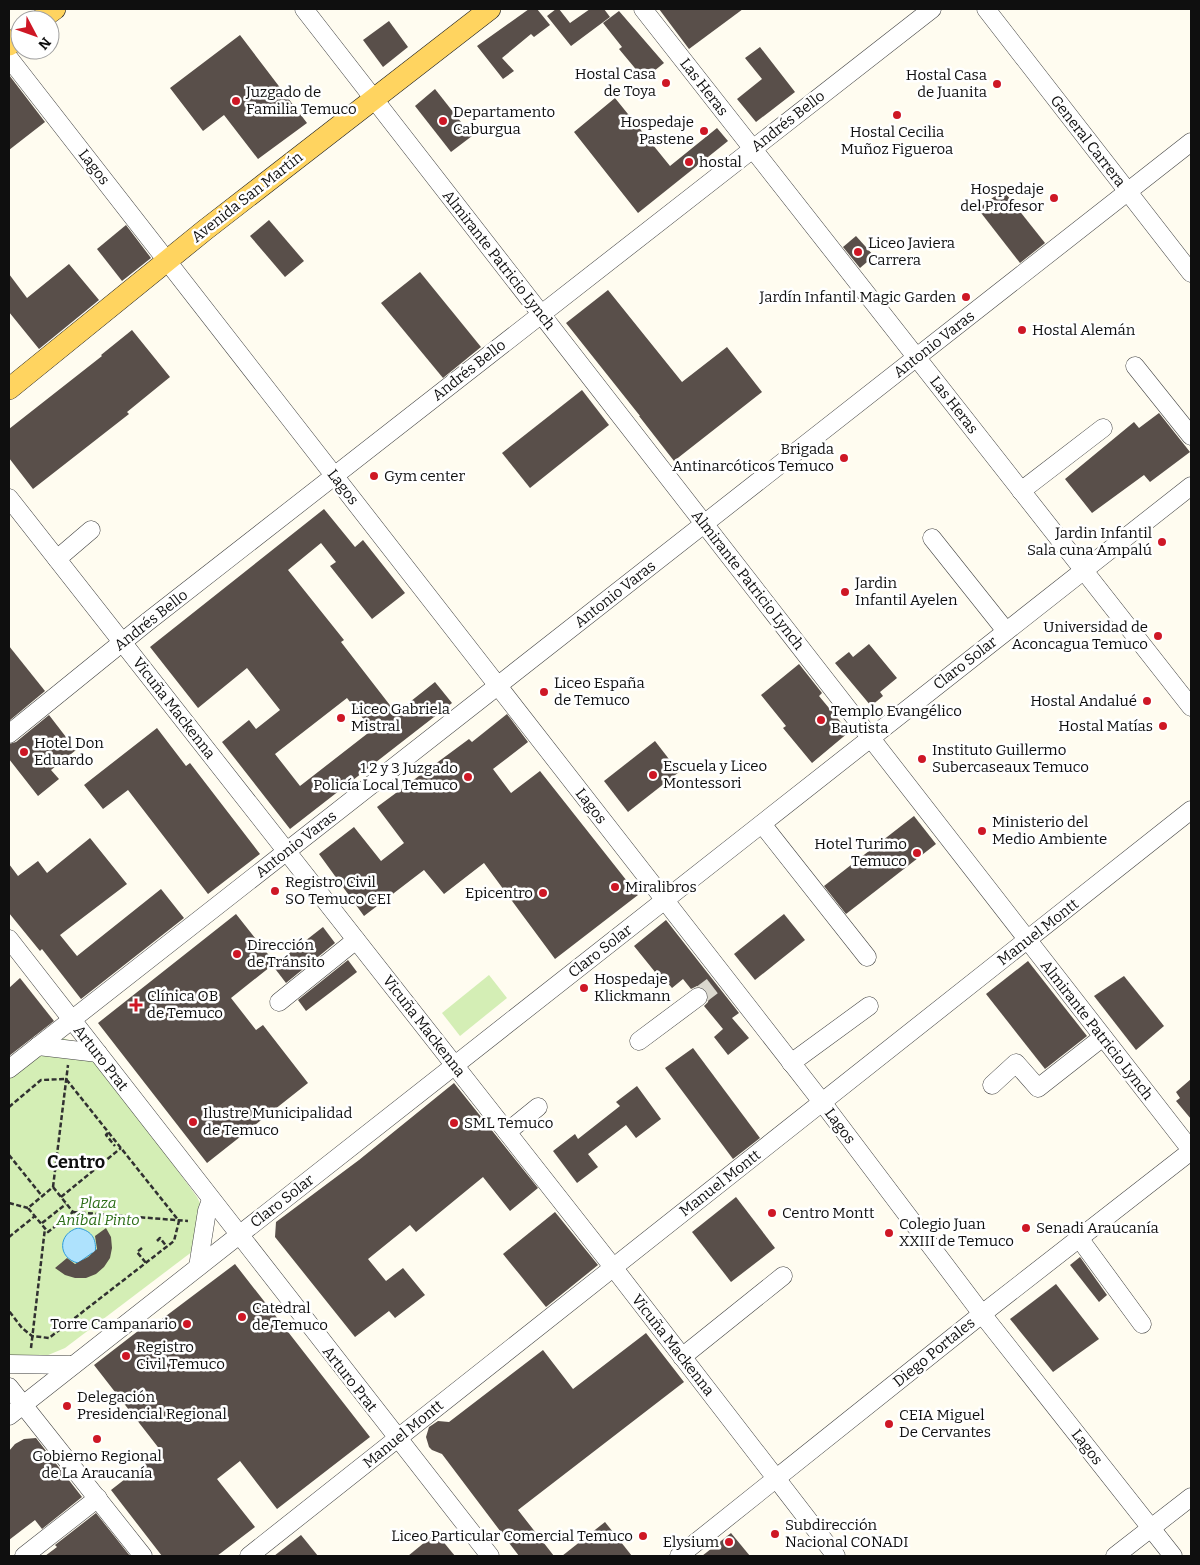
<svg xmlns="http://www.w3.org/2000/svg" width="1200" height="1565" font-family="Bitter,serif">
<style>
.green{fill:#d4eeb5}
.water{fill:#aee2fd;stroke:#2d9bdc}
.building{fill:#594f4a;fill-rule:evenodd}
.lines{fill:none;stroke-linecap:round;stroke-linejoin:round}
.minor-tunnel{stroke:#dbd8ce;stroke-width:18;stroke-dasharray:18 9;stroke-linecap:butt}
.minor-casing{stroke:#424242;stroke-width:19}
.major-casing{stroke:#202020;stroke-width:22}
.path{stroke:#313131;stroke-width:2.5;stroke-dasharray:5 2.5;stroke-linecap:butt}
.minor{stroke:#fff;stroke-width:18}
.major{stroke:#ffd460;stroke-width:21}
.poi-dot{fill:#ce1725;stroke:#fff;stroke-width:2}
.labels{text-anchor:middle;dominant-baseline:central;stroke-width:5;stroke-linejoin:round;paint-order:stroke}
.poi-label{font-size:15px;fill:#0f0f0f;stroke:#fff;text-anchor:start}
.street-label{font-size:15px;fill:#0f0f0f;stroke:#fff}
.park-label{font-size:15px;font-style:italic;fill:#2c6e17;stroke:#fff}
.quarter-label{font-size:18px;font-weight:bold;fill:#0f0f0f;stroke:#fff}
</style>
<rect width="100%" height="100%" fill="#fffcf0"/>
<g class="green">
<path d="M489 975 507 998 460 1036 442 1013Z"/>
<path d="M62 1038 82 1043 90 1050 197 1197 201 1205 193 1251 65 1348 41 1358 9 1357V1073Z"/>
</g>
<path class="water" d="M78 1228C93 1231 97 1240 95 1254L92 1253 78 1263C57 1258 58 1233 78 1228Z"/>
<g class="building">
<path d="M529 9H537L550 25 534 37 531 34 502 58 514 71 503 79 477 46Z"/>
<path d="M556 9H559L570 23 590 9H604L610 17 571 46 547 16Z"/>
<path d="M659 9H743L689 49Z"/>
<path d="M619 11 664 63 644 79 619 49 622 47 603 23Z"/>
<path d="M389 21 408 47 383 67 363 40Z"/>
<path d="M240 35 307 123 258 159 224 115 203 131 170 88Z"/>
<path d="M760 47 795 92 756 122 737 99 762 79 745 58Z"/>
<path d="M9 75 45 122 9 150Z"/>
<path d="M435 89 472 136 451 152 415 106Z"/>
<path d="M615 98 670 166 717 128 728 141 638 213 574 132Z"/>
<path d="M1003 190 1045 243 1020 263 978 209Z"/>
<path d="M269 220 304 261 285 277 250 236Z"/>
<path d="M126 225 151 258 122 281 97 249Z"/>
<path d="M856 236 874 256 860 268 843 247Z"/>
<path d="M69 264 99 300 39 349 9 312V274L27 298Z"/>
<path d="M420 272 481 347 443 378 381 303Z"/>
<path d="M608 290 682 382 727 347 762 392 674 461 639 416H640L566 323Z"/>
<path d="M132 330 170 377 127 412 129 414 33 489 9 458V429L102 356 101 355Z"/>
<path d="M582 390 609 425 530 488 502 453Z"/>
<path d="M1159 413 1190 452 1150 482 1144 475 1092 513 1065 479 1134 422 1139 428Z"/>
<path d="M324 509 355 547 363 540 405 593 372 619 330 566 336 562 321 543 288 570 344 640 341 642 396 713 435 682 452 703 290 829 222 742 249 720 256 729 280 710 247 668 198 708 150 647ZM347 698 372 730 300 786 275 754Z"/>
<path d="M869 644 897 678 880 692 883 696 871 706 835 663 849 652 853 657Z"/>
<path d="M9 646 45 691 9 721Z"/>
<path d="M799 664 822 693 819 696 849 732 812 763 783 728 786 726 761 695Z"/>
<path d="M507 714 528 742 493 769 511 793 540 771 638 895 555 959 484 863 444 894 424 870 364 916 319 854 354 827 381 861 404 843 377 807 469 739 472 742Z"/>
<path d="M49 715 76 750 51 770 59 779 38 796 9 759V744L16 742Z"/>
<path d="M157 728 186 766 190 763 260 854 208 894 128 790 103 809 84 785Z"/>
<path d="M655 741 679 772 628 812 604 781Z"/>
<path d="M914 816 936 844 846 914 824 886Z"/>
<path d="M90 838 127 884 60 935 77 956 161 889 184 918 81 999 42 949 40 951 9 913V864L18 876 38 861 47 873Z"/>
<path d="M236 914 275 963 231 998 256 1030 263 1025 308 1083 207 1163 98 1023Z"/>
<path d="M784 914 805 940 755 980 734 954Z"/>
<path d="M666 920 739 1013 732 1018 749 1038 728 1055 714 1037 723 1029 704 1006 708 1002 709 996 706 990 697 986 691 989 683 979 672 988 657 970 655 972 634 946Z"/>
<path d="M323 927 335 943 286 983 273 966Z"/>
<path d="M348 960 357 972 306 1011 298 1000Z"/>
<path d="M1028 961 1087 1036 1045 1069 986 994Z"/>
<path d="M1124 976 1164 1026 1136 1050 1094 996Z"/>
<path d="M20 978 54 1021 9 1056V988Z"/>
<path d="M693 1048 760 1138 733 1159 665 1068Z"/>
<path d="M1191 1079V1119L1176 1101 1180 1098 1176 1092Z"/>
<path d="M454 1083 538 1188 510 1211 483 1177 416 1232 410 1225 368 1259 386 1281 403 1268 425 1295 395 1318 389 1311 355 1337 275 1237 276 1222 359 1160Z"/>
<path d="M637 1086 661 1119 636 1138 626 1125 588 1154 598 1167 577 1183 553 1151 575 1134 578 1139 620 1106 616 1102Z"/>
<path d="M736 1197 775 1248 731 1282 692 1232Z"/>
<path d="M555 1212 598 1265 546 1307 503 1254Z"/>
<path d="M106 1228 111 1237 112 1248 110 1258 104 1267 96 1274 86 1278H75L65 1275 55 1268 67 1258 75 1264 88 1257 97 1249 95 1236Z"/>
<path d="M1080 1257 1107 1295 1099 1302 1070 1265Z"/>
<path d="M235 1264 370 1437 277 1509 240 1461 217 1479 255 1527 217 1556H162L111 1490 161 1451 94 1365 151 1321 154 1325Z"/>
<path d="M1056 1284 1099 1339 1053 1372 1010 1319Z"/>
<path d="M646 1333 684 1382 518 1510 554 1556H519L442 1454 432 1450 429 1447 426 1437 429 1427 438 1421 449 1422 543 1350 573 1389Z"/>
<path d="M36 1438 82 1497 42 1529 35 1520 9 1540V1451L15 1444 24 1439Z"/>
<path d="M96 1513 130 1556H45L57 1547 55 1545Z"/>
<path d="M605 1522 632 1556H562Z"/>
<path d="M436 1533 455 1556H408Z"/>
<path d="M731 1533 750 1556H702Z"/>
<path d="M301 1535 318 1556H274Z"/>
</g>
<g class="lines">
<path class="minor-tunnel" d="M698 997 719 981"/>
<g class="minor-casing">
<g id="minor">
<path d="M304 9 1191 1150"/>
<path d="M643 9 1191 707"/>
<path d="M986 9 1191 273"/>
<path d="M9 58 822 1102 982 1314 1173 1556"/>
<path d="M1135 366 1191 436"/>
<path d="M1021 491 1103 428"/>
<path d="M9 498 613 1267 836 1556"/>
<path d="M932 538 1006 631"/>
<path d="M57 559 91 530"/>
<path d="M9 734 146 623 932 9"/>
<path d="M762 824 867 957"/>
<path d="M9 939 490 1556"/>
<path d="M279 1002 356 940"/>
<path d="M639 1041 698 997"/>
<path d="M38 1046 98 1053"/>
<path d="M791 1063 869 1006"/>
<path d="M9 1069 1191 142"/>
<path d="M992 1085 1016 1063 1038 1088 1103 1037"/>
<path d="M507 1132 538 1107"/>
<path d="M1079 1238 1142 1324"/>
<path d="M198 1267 207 1211 211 1200"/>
<path d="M682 1357 783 1276"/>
<path d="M9 1364 73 1365"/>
<path d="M9 1387 143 1556"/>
<path d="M9 1416 1191 486"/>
<path d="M24 1556 98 1498"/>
<path d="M249 1556 1191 810"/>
<path d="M679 1556 982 1314 1191 1151"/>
<path d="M1115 1556 1191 1497"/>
</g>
</g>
<g class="major-casing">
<g id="major">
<path d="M40 20 55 9"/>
<path d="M9 45 20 36"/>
<path d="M9 389 205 230 490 9"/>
</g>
</g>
<g class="path">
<path d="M9 1107 41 1080 66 1079 179 1221 174 1241 49 1338 32 1336 22 1328 9 1311"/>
<path d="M108 1133 106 1135 115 1146"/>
<path d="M9 1155 42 1196"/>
<path d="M53 1187 68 1065"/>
<path d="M53 1187 73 1212 48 1232 28 1208Z"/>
<path d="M61 1197 121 1148"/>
<path d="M9 1203 28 1208"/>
<path d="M73 1212 188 1221"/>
<path d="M42 1223 66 1204"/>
<path d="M9 1237 35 1216"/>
<path d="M157 1241 160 1238 167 1247"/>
<path d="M142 1248 137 1252 146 1263"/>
<path d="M31 1348 45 1228"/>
</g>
<use href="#minor" class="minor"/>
<use href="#major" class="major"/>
</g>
<g class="poi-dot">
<circle cx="666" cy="83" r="5"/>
<circle cx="997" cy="84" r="5"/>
<circle cx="236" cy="101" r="5"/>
<circle cx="897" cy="115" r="5"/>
<circle cx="443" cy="121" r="5"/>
<circle cx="704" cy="131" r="5"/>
<circle cx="689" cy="162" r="5"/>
<circle cx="1054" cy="198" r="5"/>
<circle cx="858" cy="252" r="5"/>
<circle cx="966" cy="297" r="5"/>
<circle cx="1022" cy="330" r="5"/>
<circle cx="844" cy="458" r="5"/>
<circle cx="374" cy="476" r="5"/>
<circle cx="1162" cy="542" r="5"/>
<circle cx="845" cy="592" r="5"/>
<circle cx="1158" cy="636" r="5"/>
<circle cx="544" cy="692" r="5"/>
<circle cx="1147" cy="701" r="5"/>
<circle cx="341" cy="718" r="5"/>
<circle cx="821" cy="720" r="5"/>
<circle cx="1163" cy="726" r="5"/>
<circle cx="24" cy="752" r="5"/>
<circle cx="922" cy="759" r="5"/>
<circle cx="653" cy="775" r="5"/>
<circle cx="468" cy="777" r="5"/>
<circle cx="982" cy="831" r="5"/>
<circle cx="917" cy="853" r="5"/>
<circle cx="615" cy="887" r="5"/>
<circle cx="275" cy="891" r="5"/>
<circle cx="543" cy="893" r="5"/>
<circle cx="237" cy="954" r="5"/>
<circle cx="584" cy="988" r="5"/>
<path d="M133.5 997.5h5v5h5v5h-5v5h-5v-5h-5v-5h5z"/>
<circle cx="193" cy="1122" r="5"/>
<circle cx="454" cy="1123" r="5"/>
<circle cx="772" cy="1213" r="5"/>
<circle cx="1026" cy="1228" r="5"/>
<circle cx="889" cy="1233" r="5"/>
<circle cx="242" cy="1317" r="5"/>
<circle cx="187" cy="1324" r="5"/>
<circle cx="126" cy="1356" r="5"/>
<circle cx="67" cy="1406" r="5"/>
<circle cx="889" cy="1424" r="5"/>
<circle cx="97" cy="1439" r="5"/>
<circle cx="775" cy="1534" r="5"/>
<circle cx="643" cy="1536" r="5"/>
<circle cx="729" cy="1542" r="5"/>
</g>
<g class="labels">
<g class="poi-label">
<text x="656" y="74" text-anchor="end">Hostal Casa<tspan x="656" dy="17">de Toya</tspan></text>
<text x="987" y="75" text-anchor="end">Hostal Casa<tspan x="987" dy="17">de Juanita</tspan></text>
<text x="246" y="92">Juzgado de<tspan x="246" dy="17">Familia Temuco</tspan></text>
<text x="453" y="112">Departamento<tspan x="453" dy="17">Caburgua</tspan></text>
<text x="694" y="122" text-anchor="end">Hospedaje<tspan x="694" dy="17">Pastene</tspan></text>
<text x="897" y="132" text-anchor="middle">Hostal Cecilia<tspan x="897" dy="17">Muñoz Figueroa</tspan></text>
<text x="699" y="162">hostal</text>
<text x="1044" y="189" text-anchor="end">Hospedaje<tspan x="1044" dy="17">del Profesor</tspan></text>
<text x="868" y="243">Liceo Javiera<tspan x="868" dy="17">Carrera</tspan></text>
<text x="956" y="297" text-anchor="end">Jardín Infantil Magic Garden</text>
<text x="1032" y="330">Hostal Alemán</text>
<text x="834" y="449" text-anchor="end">Brigada<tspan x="834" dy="17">Antinarcóticos Temuco</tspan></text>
<text x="384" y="476">Gym center</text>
<text x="1152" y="533" text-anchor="end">Jardin Infantil<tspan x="1152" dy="17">Sala cuna Ampalú</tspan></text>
<text x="855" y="583">Jardin<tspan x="855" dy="17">Infantil Ayelen</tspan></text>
<text x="1148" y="627" text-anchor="end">Universidad de<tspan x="1148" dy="17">Aconcagua Temuco</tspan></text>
<text x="554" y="683">Liceo España<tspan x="554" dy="17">de Temuco</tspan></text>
<text x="1137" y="701" text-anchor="end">Hostal Andalué</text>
<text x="351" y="709">Liceo Gabriela<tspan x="351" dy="17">Mistral</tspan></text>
<text x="831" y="711">Templo Evangélico<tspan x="831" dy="17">Bautista</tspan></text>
<text x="1153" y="726" text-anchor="end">Hostal Matías</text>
<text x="34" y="743">Hotel Don<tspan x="34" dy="17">Eduardo</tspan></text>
<text x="932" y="750">Instituto Guillermo<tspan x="932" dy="17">Subercaseaux Temuco</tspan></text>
<text x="663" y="766">Escuela y Liceo<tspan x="663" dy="17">Montessori</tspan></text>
<text x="458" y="768" text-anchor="end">1 2 y 3 Juzgado<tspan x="458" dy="17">Policía Local Temuco</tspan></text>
<text x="992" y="822">Ministerio del<tspan x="992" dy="17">Medio Ambiente</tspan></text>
<text x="907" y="844" text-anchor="end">Hotel Turimo<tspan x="907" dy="17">Temuco</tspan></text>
<text x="285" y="882">Registro Civil<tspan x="285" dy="17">SO Temuco CEI</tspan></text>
<text x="625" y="887">Miralibros</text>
<text x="533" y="893" text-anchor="end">Epicentro</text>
<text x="247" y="945">Dirección<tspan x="247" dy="17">de Tránsito</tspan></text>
<text x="594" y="979">Hospedaje<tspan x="594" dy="17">Klickmann</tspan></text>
<text x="147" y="996">Clínica OB<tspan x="147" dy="17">de Temuco</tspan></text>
<text x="203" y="1113">Ilustre Municipalidad<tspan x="203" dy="17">de Temuco</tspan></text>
<text x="464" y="1123">SML Temuco</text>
<text x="782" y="1213">Centro Montt</text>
<text x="899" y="1224">Colegio Juan<tspan x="899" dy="17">XXIII de Temuco</tspan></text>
<text x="1036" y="1228">Senadi Araucanía</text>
<text x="252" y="1308">Catedral<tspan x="252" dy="17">de Temuco</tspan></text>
<text x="177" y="1324" text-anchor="end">Torre Campanario</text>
<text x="136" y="1347">Registro<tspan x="136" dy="17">Civil Temuco</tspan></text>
<text x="77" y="1397">Delegación<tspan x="77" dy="17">Presidencial Regional</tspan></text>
<text x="899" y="1415">CEIA Miguel<tspan x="899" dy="17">De Cervantes</tspan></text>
<text x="97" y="1456" text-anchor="middle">Gobierno Regional<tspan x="97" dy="17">de La Araucanía</tspan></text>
<text x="785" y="1525">Subdirección<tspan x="785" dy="17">Nacional CONADI</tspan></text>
<text x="633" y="1536" text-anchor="end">Liceo Particular Comercial Temuco</text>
<text x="719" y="1542" text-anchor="end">Elysium</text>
</g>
<g class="street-label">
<text transform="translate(704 87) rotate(52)">Las Heras</text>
<text transform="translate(788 121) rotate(-38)">Andrés Bello</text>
<text transform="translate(1088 141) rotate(52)">General Carrera</text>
<text transform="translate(94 167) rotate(52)">Lagos</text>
<text transform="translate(247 197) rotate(-38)">Avenida San Martín</text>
<text transform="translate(499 260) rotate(52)">Almirante Patricio Lynch</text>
<text transform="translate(934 344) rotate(-38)">Antonio Varas</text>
<text transform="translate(469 370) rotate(-38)">Andrés Bello</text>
<text transform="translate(954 405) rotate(52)">Las Heras</text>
<text transform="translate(343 487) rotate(52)">Lagos</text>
<text transform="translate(748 580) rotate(52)">Almirante Patricio Lynch</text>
<text transform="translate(615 594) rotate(-38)">Antonio Varas</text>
<text transform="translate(151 620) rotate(-38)">Andrés Bello</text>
<text transform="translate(965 663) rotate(-38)">Claro Solar</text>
<text transform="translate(174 708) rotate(52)">Vicuña Mackenna</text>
<text transform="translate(591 806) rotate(52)">Lagos</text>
<text transform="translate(296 844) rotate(-38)">Antonio Varas</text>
<text transform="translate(1038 932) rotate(-38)">Manuel Montt</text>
<text transform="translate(600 951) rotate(-38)">Claro Solar</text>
<text transform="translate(424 1026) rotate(52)">Vicuña Mackenna</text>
<text transform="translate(1097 1030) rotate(52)">Almirante Patricio Lynch</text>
<text transform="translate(101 1058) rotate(52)">Arturo Prat</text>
<text transform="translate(840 1126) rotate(53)">Lagos</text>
<text transform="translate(720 1183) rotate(-38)">Manuel Montt</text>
<text transform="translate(282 1201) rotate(-38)">Claro Solar</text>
<text transform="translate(673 1345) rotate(52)">Vicuña Mackenna</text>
<text transform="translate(934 1352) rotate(-39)">Diego Portales</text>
<text transform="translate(350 1379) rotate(52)">Arturo Prat</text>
<text transform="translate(403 1434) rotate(-39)">Manuel Montt</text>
<text transform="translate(1087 1447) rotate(52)">Lagos</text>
</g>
<g class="park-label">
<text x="98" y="1203">Plaza<tspan x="98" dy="17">Aníbal Pinto</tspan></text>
</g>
<g class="quarter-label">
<text x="76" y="1162">Centro</text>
</g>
</g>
<rect width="1200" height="1565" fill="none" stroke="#0f0f0f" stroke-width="20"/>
<g transform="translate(35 35) rotate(131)"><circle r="24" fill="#ffffff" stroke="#9f9f9f"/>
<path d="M0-4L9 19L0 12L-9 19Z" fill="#ce1725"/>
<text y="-8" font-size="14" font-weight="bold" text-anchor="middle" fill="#0f0f0f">N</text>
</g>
</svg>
